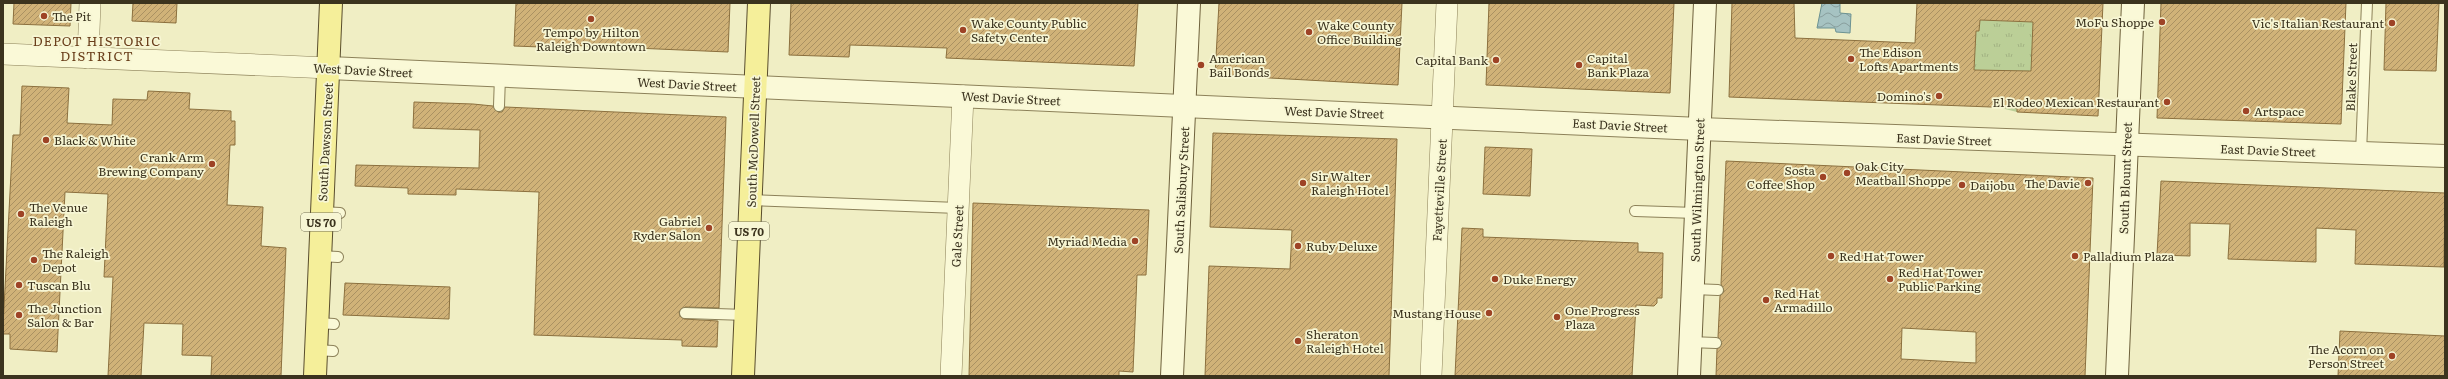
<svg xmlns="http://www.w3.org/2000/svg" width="2448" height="379" font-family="Literata,serif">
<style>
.park{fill:url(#park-tufts)}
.water{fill:url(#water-waves);stroke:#6c9292}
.building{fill:url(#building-hatch);stroke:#8c703e;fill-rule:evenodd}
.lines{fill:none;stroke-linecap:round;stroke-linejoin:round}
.service-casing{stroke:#8c8159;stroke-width:12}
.minor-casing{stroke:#8c8159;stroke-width:22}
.tertiary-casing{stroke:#8c8159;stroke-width:24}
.secondary-casing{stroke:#6e613c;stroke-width:24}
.primary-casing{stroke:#594d2d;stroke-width:24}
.service{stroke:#faf9d7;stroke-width:10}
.minor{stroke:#faf9d7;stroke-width:21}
.tertiary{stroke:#faf9d7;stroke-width:22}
.secondary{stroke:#faf9d7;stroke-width:22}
.primary{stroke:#f5ef9a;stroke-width:22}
.poi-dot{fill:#9e4326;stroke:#f7f6d4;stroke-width:1.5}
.labels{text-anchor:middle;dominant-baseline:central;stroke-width:3.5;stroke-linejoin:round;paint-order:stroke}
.shield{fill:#f7f6d4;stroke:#736e55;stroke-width:1}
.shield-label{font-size:11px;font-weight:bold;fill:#3b331e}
.poi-label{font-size:12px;fill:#3b331e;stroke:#f7f6d4;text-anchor:start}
.street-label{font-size:12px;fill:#3b331e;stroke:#f7f6d4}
.neighbourhood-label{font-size:13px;letter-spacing:1px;fill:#6a3f1b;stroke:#f7f6d4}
</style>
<defs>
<pattern id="park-tufts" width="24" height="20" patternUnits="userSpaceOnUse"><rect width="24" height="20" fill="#bbcf97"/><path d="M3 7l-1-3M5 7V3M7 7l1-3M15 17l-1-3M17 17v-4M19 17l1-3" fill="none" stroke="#a2b282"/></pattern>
<pattern id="water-waves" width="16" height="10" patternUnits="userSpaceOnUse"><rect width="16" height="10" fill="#a6c3c2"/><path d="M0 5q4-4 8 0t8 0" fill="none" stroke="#889f9d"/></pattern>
<pattern id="building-hatch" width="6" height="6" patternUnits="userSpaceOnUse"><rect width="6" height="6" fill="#d0b278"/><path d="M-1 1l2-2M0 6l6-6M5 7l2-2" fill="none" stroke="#aa9162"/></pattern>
</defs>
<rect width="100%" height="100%" fill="#f0eec4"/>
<path class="park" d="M1980 20 2033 22 2038 55 2032 56 2031 71H2018L2017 112 1997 107 1998 71 1974 70 1976 31H1979Z"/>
<path class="water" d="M1822 3H1840V13L1851 14 1850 33 1836 32 1835 28H1817Z"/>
<g class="building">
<path d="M14 3H71L70 26 13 24Z"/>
<path d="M133 3H177L176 23 132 21Z"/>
<path d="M516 3H730L728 52 541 44V47L514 46Z"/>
<path d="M791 3H1138L1134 66 946 58 947 48 850 45 849 57 789 55Z"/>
<path d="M1219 3H1402L1398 85 1215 75Z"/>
<path d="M1489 3H1674L1670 93 1486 85Z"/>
<path d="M1732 3H1794L1795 38 1915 43 1917 3H2103L2098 116 2017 112V108L1729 97ZM1980 20 2033 22 2031 71 1974 70 1976 31H1979Z"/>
<path d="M2161 3H2346L2341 124 2157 118Z"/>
<path d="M2386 3H2439L2436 71 2384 70Z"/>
<path d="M22 86 69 88 67 123 112 125 113 99 147 100 148 91 190 93 189 109 231 111V121H235V145H230L227 205 263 207 261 246 286 248 281 376H211L212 356 182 355 183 324 144 323 141 376H108L113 277H104L108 194 65 192 57 352 10 349V334H3V326L13 135H20Z"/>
<path d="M414 102 473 104 493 106 498 112H502L505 107 726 117 719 308 685 307 679 312 680 316 684 319 718 321 717 347 682 346V340L534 335 539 192 456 189V195L408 194V188L355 186 356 165 479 168 480 130 413 128Z"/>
<path d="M1213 133 1397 139 1389 376H1205L1209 266 1290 269 1292 230 1210 227Z"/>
<path d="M1485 147 1532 149 1530 196 1483 194Z"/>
<path d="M1726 161 2093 178 2085 376H1716L1717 349 1722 344 1718 337 1720 296 1724 291 1721 284ZM1902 328 1976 332V363L1901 359Z"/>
<path d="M2161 181 2445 193 2444 267 2355 264 2356 230 2316 228V262L2228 259 2230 224 2190 223V256L2157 255Z"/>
<path d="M973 203 1149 210 1146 275H1137L1133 372 1119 371V376H969Z"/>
<path d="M1462 228 1483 229V237L1638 243V252L1663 253 1662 298H1657V303L1654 306 1636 305 1632 376H1455Z"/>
<path d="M345 283 450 287 449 319 343 315Z"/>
<path d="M2340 331 2445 336V376H2338Z"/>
</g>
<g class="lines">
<g class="service-casing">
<g id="service">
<path d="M499 106 500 76"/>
<path d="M2361 153 2367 3"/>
<path d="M751 200 958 208"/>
<path d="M1635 211 1696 213"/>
<path d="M321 212 340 213"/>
<path d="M320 256 338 257"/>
<path d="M1693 289 1718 290"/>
<path d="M685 313 746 315"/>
<path d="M318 323 334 324"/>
<path d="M1690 342 1716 343"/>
<path d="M316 350 333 351"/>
</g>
</g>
<g class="minor-casing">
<g id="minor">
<path d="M3 54 329 68"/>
<path d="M88 58 90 3"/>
<path d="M951 376 963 96"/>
<path d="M1431 376 1447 3"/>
</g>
</g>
<g class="tertiary-casing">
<path id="tertiary" d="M329 68 1700 129 2445 156"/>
</g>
<g class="secondary-casing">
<g id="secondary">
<path d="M1172 376 1189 3"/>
<path d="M1689 376 1705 3"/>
<path d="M2117 376 2133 3"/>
</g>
</g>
<g class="primary-casing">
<g id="primary">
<path d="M315 376 331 3"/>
<path d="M743 376 759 3"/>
</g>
</g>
<use href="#service" class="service"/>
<use href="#minor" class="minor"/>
<use href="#tertiary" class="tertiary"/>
<use href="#secondary" class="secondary"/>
<use href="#primary" class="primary"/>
</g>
<g class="poi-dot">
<circle cx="44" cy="16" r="4"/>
<circle cx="591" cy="19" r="4"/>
<circle cx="2162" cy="22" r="4"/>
<circle cx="2392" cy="23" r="4"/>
<circle cx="963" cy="30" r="4"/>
<circle cx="1309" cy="32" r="4"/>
<circle cx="1851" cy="59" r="4"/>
<circle cx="1496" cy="60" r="4"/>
<circle cx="1201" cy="65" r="4"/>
<circle cx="1579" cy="65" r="4"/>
<circle cx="1939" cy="96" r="4"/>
<circle cx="2167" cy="102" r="4"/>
<circle cx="2246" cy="111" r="4"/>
<circle cx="46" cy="140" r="4"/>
<circle cx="212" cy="164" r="4"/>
<circle cx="1847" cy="173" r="4"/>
<circle cx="1823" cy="177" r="4"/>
<circle cx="1303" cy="183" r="4"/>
<circle cx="2088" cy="183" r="4"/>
<circle cx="1962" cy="185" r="4"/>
<circle cx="21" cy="214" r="4"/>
<circle cx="709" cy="228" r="4"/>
<circle cx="1135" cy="241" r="4"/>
<circle cx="1298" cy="246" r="4"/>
<circle cx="1831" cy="256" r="4"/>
<circle cx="2075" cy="256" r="4"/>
<circle cx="34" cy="260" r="4"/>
<circle cx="1495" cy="279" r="4"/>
<circle cx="1890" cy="279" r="4"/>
<circle cx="19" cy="285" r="4"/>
<circle cx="1766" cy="300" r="4"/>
<circle cx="1489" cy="313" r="4"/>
<circle cx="19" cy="315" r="4"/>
<circle cx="1557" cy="317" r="4"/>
<circle cx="1298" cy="341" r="4"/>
<circle cx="2392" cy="356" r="4"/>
</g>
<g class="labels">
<g class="shield">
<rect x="301" y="213" width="40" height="18" rx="3"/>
<rect x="729" y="222" width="40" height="18" rx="3"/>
</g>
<g class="shield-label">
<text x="321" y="222">US 70</text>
<text x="749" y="231">US 70</text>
</g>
<g class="poi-label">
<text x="52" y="16">The Pit</text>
<text x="2154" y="22" text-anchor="end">MoFu Shoppe</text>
<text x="971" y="23">Wake County Public<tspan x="971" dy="14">Safety Center</tspan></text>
<text x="2384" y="23" text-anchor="end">Vic's Italian Restaurant</text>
<text x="1317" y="25">Wake County<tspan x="1317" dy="14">Office Building</tspan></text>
<text x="591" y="32" text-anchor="middle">Tempo by Hilton<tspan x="591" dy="14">Raleigh Downtown</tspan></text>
<text x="1859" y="52">The Edison<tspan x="1859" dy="14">Lofts Apartments</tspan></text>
<text x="1209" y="58">American<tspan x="1209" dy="14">Bail Bonds</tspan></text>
<text x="1587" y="58">Capital<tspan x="1587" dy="14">Bank Plaza</tspan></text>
<text x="1488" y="60" text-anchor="end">Capital Bank</text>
<text x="1931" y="96" text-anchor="end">Domino's</text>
<text x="2159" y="102" text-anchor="end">El Rodeo Mexican Restaurant</text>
<text x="2254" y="111">Artspace</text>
<text x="54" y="140">Black &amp; White</text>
<text x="204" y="157" text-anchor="end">Crank Arm<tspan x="204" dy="14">Brewing Company</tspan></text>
<text x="1855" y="166">Oak City<tspan x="1855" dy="14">Meatball Shoppe</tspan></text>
<text x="1815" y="170" text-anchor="end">Sosta<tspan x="1815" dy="14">Coffee Shop</tspan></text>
<text x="1311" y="176">Sir Walter<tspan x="1311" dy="14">Raleigh Hotel</tspan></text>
<text x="2080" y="183" text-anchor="end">The Davie</text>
<text x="1970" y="185">Daijobu</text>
<text x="29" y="207">The Venue<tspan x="29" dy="14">Raleigh</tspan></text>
<text x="701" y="221" text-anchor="end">Gabriel<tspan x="701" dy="14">Ryder Salon</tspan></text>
<text x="1127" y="241" text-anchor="end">Myriad Media</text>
<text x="1306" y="246">Ruby Deluxe</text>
<text x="42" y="253">The Raleigh<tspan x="42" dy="14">Depot</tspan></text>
<text x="1839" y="256">Red Hat Tower</text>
<text x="2083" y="256">Palladium Plaza</text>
<text x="1898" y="272">Red Hat Tower<tspan x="1898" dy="14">Public Parking</tspan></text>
<text x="1503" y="279">Duke Energy</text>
<text x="27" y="285">Tuscan Blu</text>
<text x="1774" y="293">Red Hat<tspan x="1774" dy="14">Armadillo</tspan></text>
<text x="27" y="308">The Junction<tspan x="27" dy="14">Salon &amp; Bar</tspan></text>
<text x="1565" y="310">One Progress<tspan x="1565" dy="14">Plaza</tspan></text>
<text x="1481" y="313" text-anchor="end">Mustang House</text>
<text x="1306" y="334">Sheraton<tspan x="1306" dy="14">Raleigh Hotel</tspan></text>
<text x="2384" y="349" text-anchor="end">The Acorn on<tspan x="2384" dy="14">Person Street</tspan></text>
</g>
<g class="street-label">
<text transform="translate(363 70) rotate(3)">West Davie Street</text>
<text transform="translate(2351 77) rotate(-88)">Blake Street</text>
<text transform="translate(687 84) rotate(3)">West Davie Street</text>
<text transform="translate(1011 98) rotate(3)">West Davie Street</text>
<text transform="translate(1334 112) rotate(2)">West Davie Street</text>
<text transform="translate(1620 125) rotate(3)">East Davie Street</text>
<text transform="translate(1944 139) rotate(2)">East Davie Street</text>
<text transform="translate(325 142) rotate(-87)">South Dawson Street</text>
<text transform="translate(753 142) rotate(-88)">South McDowell Street</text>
<text transform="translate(2268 150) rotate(2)">East Davie Street</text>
<text transform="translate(2125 178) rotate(-88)">South Blount Street</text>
<text transform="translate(1181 190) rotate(-87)">South Salisbury Street</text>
<text transform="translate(1439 190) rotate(-87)">Fayetteville Street</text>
<text transform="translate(1697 190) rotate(-88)">South Wilmington Street</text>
<text transform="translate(957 236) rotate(-87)">Gale Street</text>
</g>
<g class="neighbourhood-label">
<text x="97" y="40">DEPOT HISTORIC<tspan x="97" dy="15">DISTRICT</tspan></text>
</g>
</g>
<rect width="2448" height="379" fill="none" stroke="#3b331e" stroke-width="8"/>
</svg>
